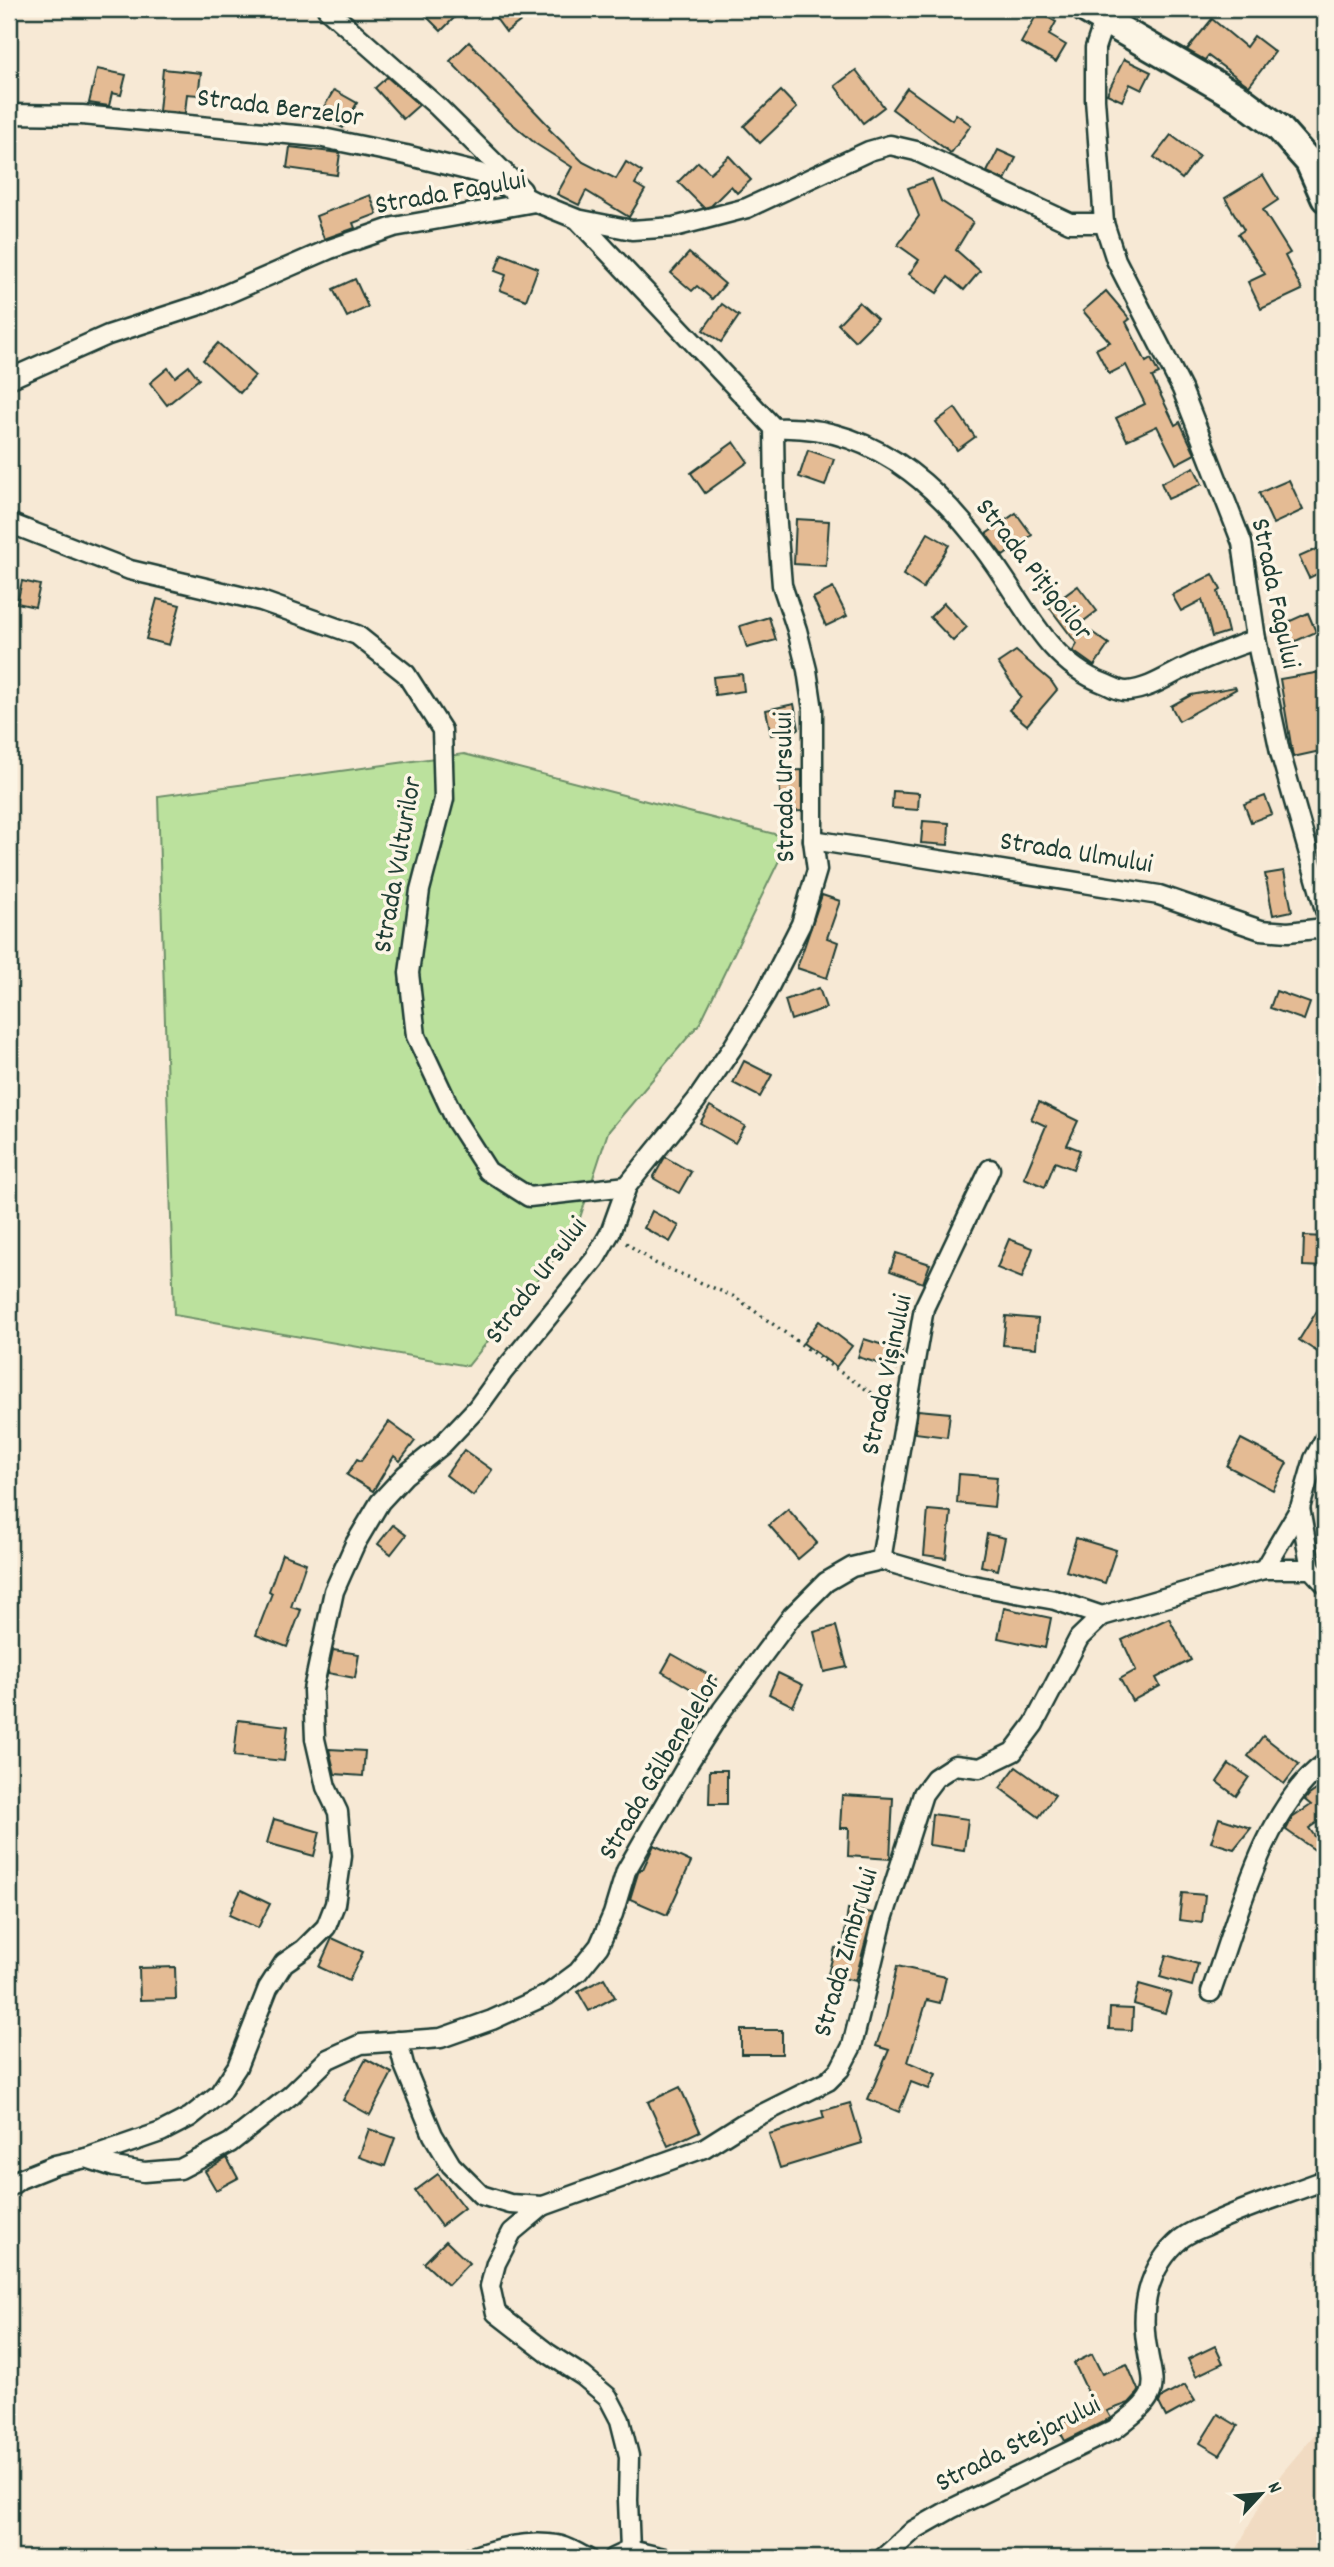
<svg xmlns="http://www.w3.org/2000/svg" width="1334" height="2567" font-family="Dekko,sans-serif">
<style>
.built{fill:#f1dbc2}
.green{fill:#bbe19d;stroke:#6d8f68;stroke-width:2}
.building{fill:#e4bb94;stroke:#1f3d34;stroke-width:2}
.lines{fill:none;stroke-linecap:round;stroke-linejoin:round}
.street-casing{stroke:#1f3d34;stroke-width:23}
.secondary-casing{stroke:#1f3d34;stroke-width:32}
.path{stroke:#1f3d34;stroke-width:3.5;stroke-dasharray:2 5;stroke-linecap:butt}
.street{stroke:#fcf5e5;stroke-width:18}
.secondary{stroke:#fcf5e5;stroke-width:26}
.labels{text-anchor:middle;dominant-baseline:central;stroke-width:7;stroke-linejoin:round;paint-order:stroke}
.street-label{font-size:28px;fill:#1f3d34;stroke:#fcf5e5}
</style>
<rect width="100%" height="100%" fill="#f7e9d5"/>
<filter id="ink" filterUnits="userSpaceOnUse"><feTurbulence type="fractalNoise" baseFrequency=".0143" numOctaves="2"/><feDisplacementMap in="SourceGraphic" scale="14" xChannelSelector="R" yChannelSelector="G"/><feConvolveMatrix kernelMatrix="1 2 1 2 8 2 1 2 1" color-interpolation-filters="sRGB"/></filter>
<g filter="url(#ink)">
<path class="built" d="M1325 2422V2558H1232L1261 2503 1282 2473Z"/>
<path class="green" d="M464 754 790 838 700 1023 608 1132 575 1233 468 1366 174 1315 158 796Z"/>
<g class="building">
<path d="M419 9H444L454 18 441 31Z"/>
<path d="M489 9H537L506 32Z"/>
<path d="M1038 12 1056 22 1049 35 1066 45 1056 62 1021 43Z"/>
<path d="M1212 19 1246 47 1254 36 1275 52 1249 86 1208 56 1205 60 1187 50Z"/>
<path d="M469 42 550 127 549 129 583 162 616 179 626 162 642 172 635 184 645 190 629 217 586 191 579 205 557 194 572 167 536 144 502 115 450 61Z"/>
<path d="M1124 59 1151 72 1142 90 1130 84 1122 101 1107 94Z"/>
<path d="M97 69 126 75 121 95 112 93 109 106 89 103Z"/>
<path d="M163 69 201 73 198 95 187 94 185 113 159 111Z"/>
<path d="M856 70 884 107 863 123 835 86Z"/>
<path d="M387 77 419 105 403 119 375 88Z"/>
<path d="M907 88 952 120 956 114 971 125 951 153 892 109Z"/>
<path d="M334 90 357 103 343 128 319 115Z"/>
<path d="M781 91 797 108 760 143 744 126Z"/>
<path d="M1171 135 1199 156 1182 179 1154 157Z"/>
<path d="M290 147 340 153 337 175 287 168Z"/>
<path d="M998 150 1016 158 1005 180 987 172Z"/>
<path d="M729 156 751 180 737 193 731 186 711 206 704 208 678 182 698 162 710 173Z"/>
<path d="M1263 175 1278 200 1263 210 1290 253 1285 256 1302 290 1261 309 1248 282 1265 274 1238 234 1244 230 1225 198Z"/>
<path d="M932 179 941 201 973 222 956 250 980 271 964 290 948 277 937 293 909 274 919 260 898 245 919 216 908 188Z"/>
<path d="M370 195 377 214 353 223 355 228 324 239 316 216Z"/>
<path d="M689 253 725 284 712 299 697 286 692 291 671 273Z"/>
<path d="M502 254 538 268 526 300 500 290 506 275 495 271Z"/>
<path d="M355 279 368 307 347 317 333 289Z"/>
<path d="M1106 291 1130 319 1126 322 1146 362 1151 359 1159 374 1152 377 1175 425 1180 422 1194 452 1195 454 1176 464 1157 426 1127 440 1116 418 1145 404 1126 365 1109 374 1096 349 1110 342 1083 311Z"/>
<path d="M859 302 877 319 855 341 838 324Z"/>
<path d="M722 304 739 316 721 342 703 330Z"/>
<path d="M218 343 255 376 240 393 203 360Z"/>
<path d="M189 366 199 379 167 405 150 383 168 368 175 377Z"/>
<path d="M955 408 975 437 957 450 936 422Z"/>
<path d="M734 442 748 462 705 493 691 473Z"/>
<path d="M808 450 834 459 825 486 799 477Z"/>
<path d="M1194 467 1202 484 1168 499 1161 483Z"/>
<path d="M1289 480 1303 510 1273 524 1259 493Z"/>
<path d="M1016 513 1032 535 1003 556 986 534Z"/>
<path d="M796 519 829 521 826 566 794 564Z"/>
<path d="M928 533 949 545 923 588 903 575Z"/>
<path d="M1317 549 1325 570 1309 578 1299 557Z"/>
<path d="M1213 574 1221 590 1218 592 1228 632 1212 637 1202 600 1181 611 1172 595Z"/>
<path d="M22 581 40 585 35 607 17 603Z"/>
<path d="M1078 586 1097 611 1080 624 1109 644 1094 666 1073 651 1077 644 1049 607Z"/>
<path d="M833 588 847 616 826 626 813 598Z"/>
<path d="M157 599 180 605 169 645 146 639Z"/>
<path d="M944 603 967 627 953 641 930 617Z"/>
<path d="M1308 613 1316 632 1287 645 1279 626Z"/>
<path d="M769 617 776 640 747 648 740 626Z"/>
<path d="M1016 651 1051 681 1057 690 1027 725 1009 710 1021 697 998 663Z"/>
<path d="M1321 672 1325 695V750L1293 757 1280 679Z"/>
<path d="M742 674 744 691 715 695 713 677Z"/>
<path d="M1235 687 1236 689 1179 721 1171 706 1191 695Z"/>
<path d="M794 704 799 729 771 735 766 710Z"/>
<path d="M802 770V811L781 812 779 771Z"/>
<path d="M893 791 919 793 918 810 892 808Z"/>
<path d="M1265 796 1272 814 1251 822 1244 804Z"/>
<path d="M923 821 949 823 948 845 921 843Z"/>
<path d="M1284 871 1292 911 1273 915 1265 874Z"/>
<path d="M822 895 840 901 827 938 838 942 827 978 797 968Z"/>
<path d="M819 988 826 1008 791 1020 785 1000Z"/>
<path d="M1276 991 1310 1003 1304 1020 1270 1008Z"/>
<path d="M744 1061 772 1075 760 1097 733 1083Z"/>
<path d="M1039 1102 1078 1121 1067 1145 1080 1150 1073 1169 1055 1162 1045 1187 1024 1178 1046 1126 1031 1119Z"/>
<path d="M710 1106 745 1126 735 1143 700 1123Z"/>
<path d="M665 1157 691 1172 679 1193 653 1178Z"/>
<path d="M652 1211 679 1226 670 1242 644 1228Z"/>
<path d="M1304 1236 1325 1237V1267L1303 1266Z"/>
<path d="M1009 1239 1033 1248 1022 1278 997 1268Z"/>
<path d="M896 1253 930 1264 923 1283 890 1271Z"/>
<path d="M1325 1298V1357L1299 1340Z"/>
<path d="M1006 1316 1038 1319 1036 1348 1003 1345Z"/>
<path d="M819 1321 852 1346 836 1367 803 1343Z"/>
<path d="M864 1339 902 1351 897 1369 858 1357Z"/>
<path d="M918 1410 950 1413 947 1437 915 1433Z"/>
<path d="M389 1422 415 1441 400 1461 394 1456 373 1491 347 1475 357 1459 361 1461Z"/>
<path d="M1241 1439 1287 1463 1273 1490 1227 1466Z"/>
<path d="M464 1450 492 1470 473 1496 446 1475Z"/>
<path d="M959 1474 997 1477 994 1507 957 1503Z"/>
<path d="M788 1509 817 1543 798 1559 769 1525Z"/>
<path d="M928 1510 951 1512 946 1558 924 1555Z"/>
<path d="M393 1525 406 1535 391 1554 378 1544Z"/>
<path d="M987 1534 1005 1538 998 1570 981 1566Z"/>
<path d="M1076 1538 1116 1550 1105 1583 1066 1571Z"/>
<path d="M282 1554 306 1563 291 1607 301 1610 287 1647 256 1635 272 1593 269 1591Z"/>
<path d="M1004 1608 1051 1618 1045 1648 998 1638Z"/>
<path d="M1169 1618 1191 1660 1156 1678 1160 1686 1132 1701 1120 1679 1136 1670 1122 1640Z"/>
<path d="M836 1626 847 1667 824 1672 814 1632Z"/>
<path d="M333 1650 359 1654 355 1678 328 1673Z"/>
<path d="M672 1654 716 1679 705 1697 662 1672Z"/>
<path d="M778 1673 803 1685 793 1706 769 1694Z"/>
<path d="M238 1720 288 1726 284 1761 234 1756Z"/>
<path d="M1263 1736 1299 1764 1284 1784 1248 1756Z"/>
<path d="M329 1749 365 1751 363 1776 335 1774Z"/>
<path d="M1229 1764 1249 1777 1236 1796 1217 1782Z"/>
<path d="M1016 1767 1055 1795 1039 1817 1000 1788Z"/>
<path d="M710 1770H727V1804H709Z"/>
<path d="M1325 1784V1817L1309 1828 1325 1851V1857L1286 1830 1292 1818 1311 1805 1305 1800 1309 1795Z"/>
<path d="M842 1795 893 1798 890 1859 848 1856 849 1828H840Z"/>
<path d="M932 1814 968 1819 964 1850 929 1845Z"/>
<path d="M1219 1818 1251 1828 1234 1849 1211 1842Z"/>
<path d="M274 1819 320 1832 314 1856 267 1843Z"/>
<path d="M654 1845 691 1862 667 1915 630 1899 638 1873 641 1869H643Z"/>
<path d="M241 1890 270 1904 258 1928 229 1915Z"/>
<path d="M1182 1893 1205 1895 1202 1923 1179 1920Z"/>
<path d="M848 1909 873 1913 855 1981 828 1974 835 1948 843 1950Z"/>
<path d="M332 1938 363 1952 349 1981 319 1967Z"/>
<path d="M1166 1955 1198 1964 1192 1986 1160 1977Z"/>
<path d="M897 1966 946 1977 940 2003 927 2000 908 2062 936 2074 929 2089 911 2082 899 2112 868 2099 889 2050 876 2046 886 2017Z"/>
<path d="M175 1967 176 1999 140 2000 139 1968Z"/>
<path d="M604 1978 615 1997 589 2011 578 1992Z"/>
<path d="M1139 1984 1171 1993 1165 2013 1134 2004Z"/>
<path d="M1110 2008 1133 2009 1132 2030 1109 2029Z"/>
<rect x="741" y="2030" width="41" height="24"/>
<path d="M366 2059 392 2073 370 2115 343 2100Z"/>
<path d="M680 2087 700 2131 668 2146 648 2102Z"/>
<path d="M850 2103 862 2143 780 2168 769 2134 824 2118 822 2111Z"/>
<path d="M369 2129 395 2138 385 2166 359 2157Z"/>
<path d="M227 2158 238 2178 216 2190 205 2171Z"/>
<path d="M438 2174 464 2208 441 2226 415 2191Z"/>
<path d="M446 2241 469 2263 448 2285 424 2263Z"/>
<path d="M1215 2346 1223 2363 1196 2376 1188 2359Z"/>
<path d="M1092 2354 1102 2374 1127 2364 1139 2392 1129 2403 1107 2411 1111 2418 1065 2441 1057 2426 1095 2407 1074 2363Z"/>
<path d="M1185 2385 1195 2401 1166 2417 1159 2403 1161 2398Z"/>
<path d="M1218 2414 1238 2426 1220 2455 1200 2443Z"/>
</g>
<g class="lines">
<g class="street-casing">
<g id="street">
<path d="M327 9 438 107 522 190"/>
<path d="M1104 21 1095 48V99L1104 223"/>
<path d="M9 114 82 115 318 137 406 155 479 173 535 202"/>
<path d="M9 379 108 335 206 303 330 249 394 227 535 202 577 219 632 230 674 227 747 208 869 151 890 145 916 151 1070 223H1104L1116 260 1182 389 1242 543 1256 639 1280 752 1325 910"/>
<path d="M774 428C881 423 952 498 1006 581 1033 622 1056 665 1103 683 1111 686 1120 692 1128 691 1150 689 1167 676 1187 667 1209 656 1233 648 1256 639"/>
<path d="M9 523 130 570 261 601 357 635 406 674 442 730 444 799 420 890 409 973 416 1036 456 1121 488 1171 529 1197 627 1186"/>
<path d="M813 840 1159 895 1261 930 1288 932 1325 928"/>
<path d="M1300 1508 1311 1569"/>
<path d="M881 1560 924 1308 990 1169"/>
<path d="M1264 1569 1300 1508 1314 1459 1325 1438"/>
<path d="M1211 1992C1236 1923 1264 1807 1325 1763"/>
<path d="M398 2041 404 2065 433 2135 451 2165 481 2195 510 2204 543 2206 704 2148 742 2124 828 2081 840 2069 852 2046 883 1919 923 1794 935 1778 955 1765 980 1768 1013 1752 1034 1724 1079 1638 1102 1616"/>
<path d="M86 2158 161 2132 190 2117 219 2094 237 2067 268 1988 284 1963 304 1949 326 1927 335 1904 342 1856 338 1812 326 1787 315 1739 313 1690 334 1591 355 1544 380 1502 405 1475 441 1446 477 1408 503 1372 595 1259 610 1233 627 1186 696 1101 733 1047 766 993 801 924 817 870 813 840V710L807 670 797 630 782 585 775 499 774 428 577 219"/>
<path d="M9 2187 20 2179 55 2165 86 2158 114 2167 144 2172 180 2169 230 2143 291 2095 328 2059 361 2044 441 2038 492 2020 547 1995 578 1972 599 1946 613 1914 626 1871 689 1762 722 1710 792 1616 826 1582 852 1567 881 1560 962 1583 1055 1600 1102 1616 1264 1569H1311L1325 1584"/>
<path d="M543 2206 512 2232 496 2263 490 2286 496 2313 549 2354 583 2376 608 2397 620 2420 629 2456 628 2500 630 2550"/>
<path d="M469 2558C497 2548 527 2540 557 2545 567 2546 578 2554 587 2558"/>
<path d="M613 2558 630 2550 664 2558"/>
<path d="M883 2558 914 2530 951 2509 1115 2429C1127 2419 1143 2409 1150 2395 1156 2382 1150 2367 1148 2353 1139 2310 1147 2267 1182 2238 1189 2233 1198 2229 1206 2226 1244 2207 1286 2195 1325 2180"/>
</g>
</g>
<g class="secondary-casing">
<path id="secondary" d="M1085 9 1239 98 1279 128 1309 162 1325 198"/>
</g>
<path class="path" d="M626 1243 655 1263 735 1297 840 1372 890 1405"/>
<use href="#street" class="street"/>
<use href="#secondary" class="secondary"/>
</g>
</g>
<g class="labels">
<g class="street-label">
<text transform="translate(280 110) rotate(7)">Strada Berzelor</text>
<text transform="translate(451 195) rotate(-10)">Strada Fagului</text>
<text transform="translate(1032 571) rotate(52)">Strada Pițigoilor</text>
<text transform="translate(1273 594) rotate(78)">Strada Fagului</text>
<text transform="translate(787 787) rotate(-91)">Strada Ursului</text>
<text transform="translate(1076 855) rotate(9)">Strada Ulmului</text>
<text transform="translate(400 865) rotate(-80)">Strada Vulturilor</text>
<text transform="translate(538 1282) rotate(-53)">Strada Ursului</text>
<text transform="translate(889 1375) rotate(-78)">Strada Vișinului</text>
<text transform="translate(662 1768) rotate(-59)">Strada Gălbenelelor</text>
<text transform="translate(848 1953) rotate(-74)">Strada Zimbrului</text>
<text transform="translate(1019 2446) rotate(-27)">Strada Stejarului</text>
</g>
</g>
<rect width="1334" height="2567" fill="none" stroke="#fcf5e5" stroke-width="35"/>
<rect x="18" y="18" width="1299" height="2532" fill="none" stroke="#1f3d34" stroke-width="2.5" filter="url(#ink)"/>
<g transform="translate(1261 2494) rotate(64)" stroke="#fcf5e5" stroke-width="5" paint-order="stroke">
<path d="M0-5L12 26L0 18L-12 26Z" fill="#1f3d34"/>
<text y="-10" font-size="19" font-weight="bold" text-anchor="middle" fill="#1f3d34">N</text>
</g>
</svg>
